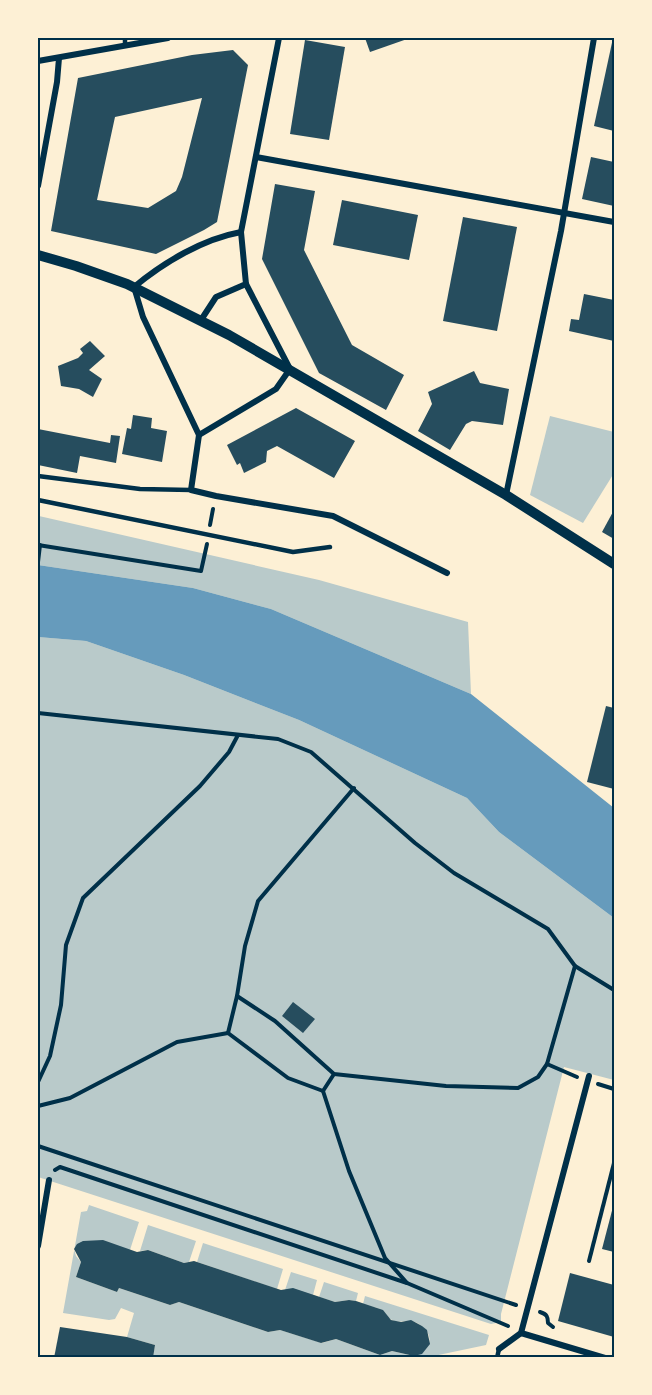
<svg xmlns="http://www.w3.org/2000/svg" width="652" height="1395" font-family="'IBM Plex Sans',sans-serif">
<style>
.green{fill:#b9caca}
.water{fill:#669bbc}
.building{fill:#264d5e;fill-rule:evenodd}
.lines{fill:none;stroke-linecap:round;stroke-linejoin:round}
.path{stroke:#003049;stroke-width:4}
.service{stroke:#003049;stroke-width:4.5}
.minor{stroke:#003049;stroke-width:6}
.tertiary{stroke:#003049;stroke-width:10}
.neatline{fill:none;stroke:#003049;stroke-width:2}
</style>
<rect width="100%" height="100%" fill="#fdf0d5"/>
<g class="green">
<path d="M550 416 614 432V473L583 523 530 495Z"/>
<path d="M39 516 319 580 468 622 471 694 271 609 193 588 38 565Z"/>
<path d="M38 637 86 641 184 675 299 720 467 798 499 832 614 918V1080L564 1067 501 1314V1322L491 1324 38 1177Z"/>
<path d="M89 1205 139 1222 130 1250C114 1246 85 1233 74 1249L76 1256 81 1262 76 1277 117 1292 119 1288 170 1305 179 1302 268 1332 280 1330 322 1343 336 1339 380 1355 392 1351 414 1356C435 1349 434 1331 415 1322 408 1319 399 1324 392 1320 387 1318 386 1312 381 1310 376 1307 369 1306 363 1304L365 1296 489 1335 486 1345 429 1357 238 1358 217 1355 216 1358 153 1357 155 1345 127 1337 134 1313 121 1308 115 1319 109 1320 63 1313 81 1212 87 1211Z"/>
<path d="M148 1225 196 1241 189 1262 184 1263 148 1250 140 1251Z"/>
<path d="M203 1243 283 1269 277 1289 197 1262Z"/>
<path d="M291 1272 317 1280 313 1295 285 1290Z"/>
<path d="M324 1282 358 1293 356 1301 349 1300 335 1302 319 1297Z"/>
</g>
<path class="water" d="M38 565 193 588 271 609 471 694 614 808V918L499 832 467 798 299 720 184 675 86 641 38 637Z"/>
<g class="building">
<path d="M365 38H410L370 52Z"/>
<path d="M613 38H614V131L594 126Z"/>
<path d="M305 40 345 47 329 140 290 134Z"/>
<path d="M233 50 248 65 217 222 204 230 156 254 51 231 78 78 192 55ZM202 98 182 177 176 191 148 208 97 200 115 117Z"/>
<path d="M591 157 614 162V206L582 199Z"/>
<path d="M275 184 315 191 304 250 352 345 404 375 386 410 319 373 262 259Z"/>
<path d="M342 200 418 215 409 260 333 245Z"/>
<path d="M463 217 517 227 497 331 443 321Z"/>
<path d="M584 294 614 300V341L569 331 571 319 579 320Z"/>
<path d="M90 341 105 356 89 370 102 379 93 397 79 389 61 386 58 366 78 358 83 353 80 349Z"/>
<path d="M474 371 480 383 509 389 503 425 472 421 466 424 450 450 418 431 432 404 428 392Z"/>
<path d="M296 408 355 441 334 478 277 446 267 451 266 462 244 473 240 463 237 465 227 445Z"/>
<path d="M133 415 152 418 151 428 167 431 162 462 122 454 127 428 131 429Z"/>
<path d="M38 429 110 443 111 435 120 436 116 463 80 456 77 473 38 465Z"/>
<path d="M614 510V539L602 532Z"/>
<path d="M606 706 614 708V789L587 782Z"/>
<path d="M293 1002 315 1019 303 1033 282 1016Z"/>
<path d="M614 1203V1252L602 1249Z"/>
<path d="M103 1240 137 1252 148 1250 184 1263 194 1261 281 1290 293 1288 335 1302 349 1300 356 1301 383 1310 391 1320 401 1322 411 1320 422 1326 427 1330 430 1344 422 1354 414 1356 392 1351 380 1355 336 1339 321 1343 280 1330 268 1332 179 1302 170 1305 119 1288 117 1292 76 1277 81 1262 74 1249 77 1244 83 1241Z"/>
<path d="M570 1273 614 1285V1337L558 1321Z"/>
<path d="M60 1327 127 1337 155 1345 153 1358H54Z"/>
</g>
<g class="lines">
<g class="path">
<path d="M210 525 213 509"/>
<path d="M38 545 201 571 207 544"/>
<path d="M38 562 40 545"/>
<path d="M38 713 278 739 311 752 415 843 454 873 548 929 575 966 614 990"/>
<path d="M237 996 275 1021 334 1074 446 1086 518 1088 538 1077 547 1064 575 966"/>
<path d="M228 1033 237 996 245 946 258 901 354 788"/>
<path d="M547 1064 577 1077"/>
<path d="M38 1082 50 1056 61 1005 66 945 83 898 200 786 229 752 238 735"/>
<path d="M598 1084 614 1089"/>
<path d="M323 1091 334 1074"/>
<path d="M38 1106 70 1098 177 1042 228 1033 288 1078 323 1091 349 1171 385 1258 407 1283"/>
<path d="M38 1146 516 1305"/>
<path d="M55 1170 60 1167 407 1283 508 1326"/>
<path d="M589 1261 614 1163"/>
<path d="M540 1312C547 1314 548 1317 548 1323L553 1327"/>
</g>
<g class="service">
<path d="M125 38V45"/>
<path d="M38 476 140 489 191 490"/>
<path d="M38 500 293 552 330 547"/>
<path d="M497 1358 499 1349"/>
</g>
<g class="minor">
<path d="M38 61 168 38"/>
<path d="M256 157 614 222"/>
<path d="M38 186 57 82 59 58"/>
<path d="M241 232C203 239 164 262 134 287L143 317 199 435 276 389 290 369 246 284"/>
<path d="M201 320 216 297 246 284 241 232 279 38"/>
<path d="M199 435 191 490 216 496 333 516 447 573"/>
<path d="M506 495 561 231 594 38"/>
<path d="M38 1246 49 1180"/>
<path d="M521 1333 605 1358"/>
<path d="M499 1349 521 1333 589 1076"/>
</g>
<path class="tertiary" d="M38 255 76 266 127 284 229 335 506 495 614 564"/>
</g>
<rect width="652" height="1395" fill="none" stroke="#fdf0d5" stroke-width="78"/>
<rect x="39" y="39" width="574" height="1317" class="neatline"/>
</svg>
